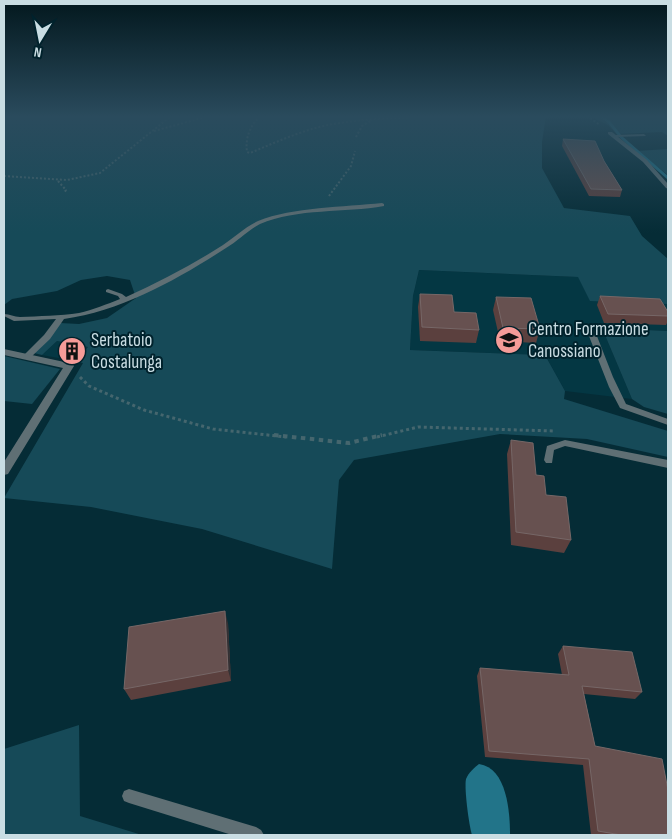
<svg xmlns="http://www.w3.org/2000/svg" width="672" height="839" font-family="'Sofia Sans Condensed',sans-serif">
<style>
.built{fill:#043743}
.green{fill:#164a58}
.water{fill:#227489}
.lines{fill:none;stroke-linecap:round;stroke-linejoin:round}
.stream{fill:#227489;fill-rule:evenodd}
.path-far2{stroke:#45666e;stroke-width:2;stroke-dasharray:2 2;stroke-linecap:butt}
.path-far1{stroke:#45666e;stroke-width:3;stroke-dasharray:3 3;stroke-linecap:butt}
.path{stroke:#45666e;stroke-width:4;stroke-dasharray:4.5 4.5;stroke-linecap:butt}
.service{fill:#5f6f74;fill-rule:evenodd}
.minor{fill:#5f6f74;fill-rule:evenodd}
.wall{fill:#5b403e}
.shaded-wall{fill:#343134}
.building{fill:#675150;stroke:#766767}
.labels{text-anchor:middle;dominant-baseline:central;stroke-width:4;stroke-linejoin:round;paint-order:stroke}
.poi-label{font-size:19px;fill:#c9dde3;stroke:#00222c;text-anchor:start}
</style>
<rect width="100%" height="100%" fill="#052c36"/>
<g class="built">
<path d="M419 270 578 277 667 304 668 331 602 328 632 399 565 391 545 355 410 350 413 296Z"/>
<path d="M57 341 88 347 75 361 42 355Z"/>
</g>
<g class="green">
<path d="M4 116H546L542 142V168L564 208 630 216 642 236 668 259V307L667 304 590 301 578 277 419 270 413 296 410 350 545 355 565 391 564 399 668 431V457L587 439 500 434 354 460 339 480 332 569 202 529 91 507 4 498 83 363 75 361 88 347 57 341 42 355 34 353 60 323 79 324 107 318 136 298 130 280 107 276 81 280 57 291 12 299 4 305Z"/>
<path d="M589 116H668V136L662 132 617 134 608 125Z"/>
<path d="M668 149V175L636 151Z"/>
<path d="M602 328 668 331V414L644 407 632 399Z"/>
<path d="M4 356 60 369 32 404 4 401Z"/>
<path d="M79 725 80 816 142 835H4V749Z"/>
</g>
<path class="water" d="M479 764C507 768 510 812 510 835H472C469 826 464 788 466 779 469 772 474 768 479 764Z"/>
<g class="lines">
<path class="stream" d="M598 116H601L610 121 622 136 668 176V179H667L620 138 608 123Z"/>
<g class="path-far2">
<path d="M260 116C250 126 245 138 247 152L250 153C274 143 298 132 323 126 361 118 401 118 439 116"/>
<path d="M587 116 600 125"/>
<path d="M154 131 209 116"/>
<path d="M356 137 362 126 372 120"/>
<path d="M4 176 67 180 100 173 171 116"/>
<path d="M58 181 66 190 64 193"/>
<path d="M329 196 351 166 355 151"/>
</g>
<g class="path-far1">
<path d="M80 377 89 386 144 410 213 429 286 437"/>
<path d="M377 437 418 427 555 431"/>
</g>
<path class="path" d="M274 435 349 443 382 435"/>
<g class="service">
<path d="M644 134 646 136 614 137 612 136 614 135Z"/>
<path d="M382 203 384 204V206C345 213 297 208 260 224 248 230 238 241 226 248 178 279 122 311 64 319L50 339 30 358H27L23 356 44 335 56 319 14 321 4 316V314C10 314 14 317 20 317 39 316 60 316 79 313 93 310 107 304 120 299L118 296 106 292V290L108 289 122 294 126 297C159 282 192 265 223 245 235 237 245 227 258 221 293 207 344 207 382 203Z"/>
<path d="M586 324H592L593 326 613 377 626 404 668 419V425L620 408 609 387 585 326Z"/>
<path d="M72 355H78L79 357 72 368H66L65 366Z"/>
<path d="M565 440 668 460V468L565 446 554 450 552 463H546L544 460 547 446Z"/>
<path d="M129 789 256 827 261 830 264 835H232L129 803 124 801 122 796 124 791Z"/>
</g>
<g class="minor">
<path d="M608 132H612L647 160 668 184V189L666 188 643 162 608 134Z"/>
<path d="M4 349 69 363 74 366 8 474 4 475V462L63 368 4 355Z"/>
</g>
</g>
<g class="wall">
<path d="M563 139 604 161 622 190 620 197 589 196 562 146Z"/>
<path d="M420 294 479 330 476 343 420 341 418 307Z"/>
<path d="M600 296 668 312V321L666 325 604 323 597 305Z"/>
<path d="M496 297 540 329 536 343 500 341 493 310Z"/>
<path d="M511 440 536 475 546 495 571 540 564 553 511 545 507 454Z"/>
<path d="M228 623 231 681 131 700 124 689Z"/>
<path d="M563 646 642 692 635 699 584 694 595 746 668 835H591L583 765 485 757 477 676 480 668 562 675 558 654Z"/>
</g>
<path class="shaded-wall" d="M225 611 228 623 231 681 228 670Z"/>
<g class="building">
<path d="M563 139 595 141 604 161 622 190 591 189Z"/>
<path d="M420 294 452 295 454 312 476 313 479 330 422 327Z"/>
<path d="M600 296 660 299 668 312V316L608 314Z"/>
<path d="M496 297 531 298 540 329 503 328Z"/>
<path d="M511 440 533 443 536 475 544 476 546 495 566 497 571 540 516 532Z"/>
<path d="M225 611 228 670 124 689 129 627Z"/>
<path d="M563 646 632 652 642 692 582 686 595 746 662 759 668 790V835H621L598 831 589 759 489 751 480 668 569 675Z"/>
</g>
<linearGradient id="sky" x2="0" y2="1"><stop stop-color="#03181e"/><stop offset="0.5" stop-color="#2a4b5d"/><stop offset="1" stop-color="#2a4b5d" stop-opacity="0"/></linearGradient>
<rect width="672" height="233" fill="url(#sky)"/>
<defs>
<g id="school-disc" transform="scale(1.4375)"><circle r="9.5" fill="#f59b98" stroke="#00222c"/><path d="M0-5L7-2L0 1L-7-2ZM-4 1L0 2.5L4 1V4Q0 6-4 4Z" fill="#111"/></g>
<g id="building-disc" transform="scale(1.4375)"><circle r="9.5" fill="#f59b98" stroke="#00222c"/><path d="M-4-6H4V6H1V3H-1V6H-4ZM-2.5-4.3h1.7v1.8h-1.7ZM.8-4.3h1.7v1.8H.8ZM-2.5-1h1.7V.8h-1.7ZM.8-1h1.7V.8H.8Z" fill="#111"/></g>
</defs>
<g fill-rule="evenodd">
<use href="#school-disc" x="509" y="340"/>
<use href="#building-disc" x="72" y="351"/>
</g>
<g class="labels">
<g class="poi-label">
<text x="528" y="329">Centro Formazione<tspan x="528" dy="22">Canossiano</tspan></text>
<text x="91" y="340">Serbatoio<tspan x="91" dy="22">Costalunga</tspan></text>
</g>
</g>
<rect width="672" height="839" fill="none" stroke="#c9dde3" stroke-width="10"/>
<g transform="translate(40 40) rotate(190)" stroke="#00222c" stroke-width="4" paint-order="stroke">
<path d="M0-4L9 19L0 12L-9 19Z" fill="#c9dde3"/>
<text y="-8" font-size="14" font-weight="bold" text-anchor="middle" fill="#c9dde3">N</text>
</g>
</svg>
